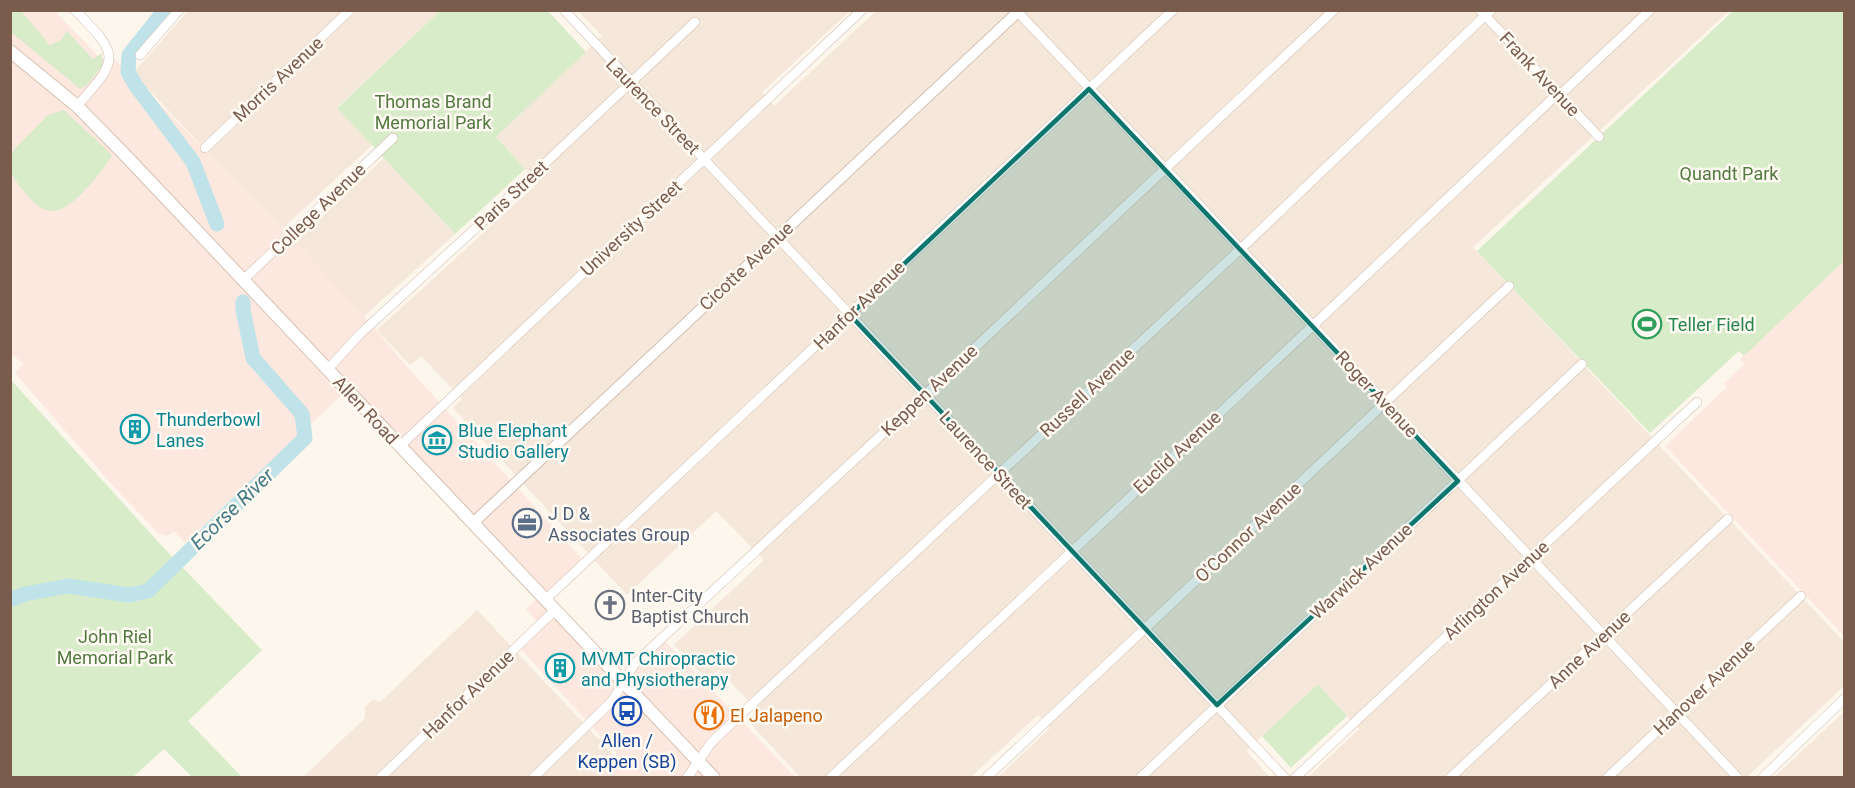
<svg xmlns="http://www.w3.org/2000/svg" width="1855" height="788" font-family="Roboto,sans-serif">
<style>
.residential{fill:#f5e8da}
.commercial{fill:#fde8e0}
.green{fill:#d8ecc9}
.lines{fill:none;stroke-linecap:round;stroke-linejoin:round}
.river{stroke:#bfe3e8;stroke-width:15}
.minor-casing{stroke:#d1beb0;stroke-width:10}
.tertiary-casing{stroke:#d1beb0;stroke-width:12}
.secondary-casing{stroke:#d6c0b0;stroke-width:14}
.minor{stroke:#fff;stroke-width:9}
.tertiary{stroke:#fff;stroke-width:10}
.secondary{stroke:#fff;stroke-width:12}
.marked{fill:#0f766e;fill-opacity:0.2;stroke:#0f766e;stroke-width:4.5;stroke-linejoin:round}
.labels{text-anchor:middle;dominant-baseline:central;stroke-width:5;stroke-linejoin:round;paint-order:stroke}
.street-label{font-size:18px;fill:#7a5c4d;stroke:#fffaf3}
.park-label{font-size:18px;fill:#537a41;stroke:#fffaf3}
.leisure-label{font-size:18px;fill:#27864d;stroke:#fffaf3;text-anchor:start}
.culture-label{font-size:18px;fill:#0d838f;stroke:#fffaf3;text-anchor:start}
.service-label{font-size:18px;fill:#4e5e75;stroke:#fffaf3;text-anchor:start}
.worship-label{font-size:18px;fill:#5b616d;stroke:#fffaf3;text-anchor:start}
.food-label{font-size:18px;fill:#c56008;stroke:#fffaf3;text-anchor:start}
.transit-label{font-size:18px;fill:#164399;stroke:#fffaf3}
.water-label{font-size:20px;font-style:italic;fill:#437c86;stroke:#fffaf3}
</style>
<rect width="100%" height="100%" fill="#fdf6ec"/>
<g class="residential">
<path d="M188 11H440L337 107 372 145 281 230 133 73Z"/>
<path d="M578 11H850L762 92 774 106 876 11H1729L1473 247 1844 642V686L1747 777H1308L1359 729 1318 684 1246 751 1270 777H998L1050 728 1038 715 971 777H800L748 721 758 711 719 670 707 679 674 645 764 560 716 511 627 595 453 408 462 399 421 356 410 365 377 330 538 183 496 137 602 36Z"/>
<path d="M384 158 455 234 363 317 294 244Z"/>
<path d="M477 610 625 767 613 778H302L365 718V707L374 699 379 703Z"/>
<path d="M1844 712V777H1774Z"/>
</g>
<g class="commercial">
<path d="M11 11H55L101 59 109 57 108 52 289 235 371 324 410 370 585 562 545 600 623 682 662 638 795 777H612L624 766 626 768 628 766 518 646 540 625 526 609 541 595 347 390 185 543 174 531 167 536 159 534 114 487 15 373 23 364 10 352Z"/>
<path d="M1844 261V636L1665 446 1727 387 1724 384 1744 364 1740 359Z"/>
</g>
<g class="green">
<path d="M10 11H21L50 45 62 39 67 31 93 59 102 53 103 65 86 86 80 89 11 32Z"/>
<path d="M440 11H548L586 52 496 137 525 169 455 234 337 108Z"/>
<path d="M1733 11H1844V261L1744 356 1739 351 1650 433 1477 251Z"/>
<path d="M64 110 112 155C104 170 71 212 53 211 41 211 33 203 26 194 12 176 10 176 11 153L48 115Z"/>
<path d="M11 380 163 547 262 650 188 721 242 777H192L164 749 133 777H11Z"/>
<path d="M1318 684 1347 716 1291 768 1262 736Z"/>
</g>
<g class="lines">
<g class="river">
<path d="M165 10 129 55 128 72 136 86 193 162 217 224"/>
<path d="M10 600 25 594 68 586 129 595 148 591 305 438 302 414 253 358 243 310V302"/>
</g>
<g class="minor-casing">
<g id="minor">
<path d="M75 10C120 56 120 58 77 106"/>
<path d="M564 10 1285 778"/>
<path d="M1016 10 1738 778"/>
<path d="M1480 10 1599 137"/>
<path d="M140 55 179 10"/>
<path d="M205 148 350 10"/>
<path d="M243 280 393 138"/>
<path d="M328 369 360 334 489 216 695 22"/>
<path d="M400 446 862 10"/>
<path d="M545 600 1173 10"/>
<path d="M380 778 555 610"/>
<path d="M533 778 612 701 635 663 933 387 1334 10"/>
<path d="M687 778 711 743 738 717 1248 242 1491 10"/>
<path d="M830 778 1320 319 1551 100 1560 95 1650 10"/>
<path d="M986 778 1509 286"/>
<path d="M1140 778 1582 364"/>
<path d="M1295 778 1697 402"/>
<path d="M1450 778 1728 519"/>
<path d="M1607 778 1801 596"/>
<path d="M1762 778 1844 699"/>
</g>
</g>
<g class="tertiary-casing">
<path id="tertiary" d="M473 523 1020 10"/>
</g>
<g class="secondary-casing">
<path id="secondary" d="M10 51 77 106 126 156 714 778"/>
</g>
<use href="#minor" class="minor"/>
<use href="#tertiary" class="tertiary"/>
<use href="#secondary" class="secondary"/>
</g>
<path class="marked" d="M1089 89 1458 481 1217 705 850 315Z"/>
<defs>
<g id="stadium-ring" transform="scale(1.5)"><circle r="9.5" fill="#fffaf3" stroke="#2e9e5b" stroke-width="1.5"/><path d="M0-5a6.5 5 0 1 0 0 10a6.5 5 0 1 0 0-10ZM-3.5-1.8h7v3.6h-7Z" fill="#2e9e5b"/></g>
<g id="building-ring" transform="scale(1.5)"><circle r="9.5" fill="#fffaf3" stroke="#0f9aa8" stroke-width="1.5"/><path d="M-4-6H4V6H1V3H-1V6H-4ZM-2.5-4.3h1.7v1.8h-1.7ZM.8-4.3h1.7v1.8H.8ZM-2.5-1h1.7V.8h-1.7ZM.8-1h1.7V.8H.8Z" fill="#0f9aa8"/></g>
<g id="museum-ring" transform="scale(1.5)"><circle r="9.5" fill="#fffaf3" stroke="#0f9aa8" stroke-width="1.5"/><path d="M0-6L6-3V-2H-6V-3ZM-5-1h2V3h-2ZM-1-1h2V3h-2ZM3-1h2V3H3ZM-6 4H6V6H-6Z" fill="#0f9aa8"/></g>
<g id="office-ring" transform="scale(1.5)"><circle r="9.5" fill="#fffaf3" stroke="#5c6f8a" stroke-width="1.5"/><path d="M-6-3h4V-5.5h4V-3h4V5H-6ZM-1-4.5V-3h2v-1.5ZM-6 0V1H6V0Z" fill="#5c6f8a"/></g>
<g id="church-ring" transform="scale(1.5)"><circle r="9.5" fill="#fffaf3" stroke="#6b7280" stroke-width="1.5"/><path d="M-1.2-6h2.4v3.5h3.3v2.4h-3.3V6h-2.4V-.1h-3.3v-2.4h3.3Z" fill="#6b7280"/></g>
<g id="bus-ring" transform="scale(1.5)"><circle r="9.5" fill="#fffaf3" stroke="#1a4fb4" stroke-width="1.5"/><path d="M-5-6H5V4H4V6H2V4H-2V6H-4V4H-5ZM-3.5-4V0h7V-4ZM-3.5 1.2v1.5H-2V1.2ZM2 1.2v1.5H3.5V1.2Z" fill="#1a4fb4"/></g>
<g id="restaurant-ring" transform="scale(1.5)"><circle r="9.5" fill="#fffaf3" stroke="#e8710a" stroke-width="1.5"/><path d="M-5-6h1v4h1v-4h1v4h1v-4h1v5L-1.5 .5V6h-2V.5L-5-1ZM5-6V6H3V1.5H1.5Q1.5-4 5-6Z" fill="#e8710a"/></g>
</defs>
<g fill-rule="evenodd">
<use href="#stadium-ring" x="1647" y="324"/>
<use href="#building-ring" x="135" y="429"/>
<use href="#museum-ring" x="437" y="440"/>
<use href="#office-ring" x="527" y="523"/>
<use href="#church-ring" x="610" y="605"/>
<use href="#building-ring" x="560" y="668"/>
<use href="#bus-ring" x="627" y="711"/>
<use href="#restaurant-ring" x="709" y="715"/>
</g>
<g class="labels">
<g class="street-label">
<text transform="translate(1540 74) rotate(47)">Frank Avenue</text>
<text transform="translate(278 79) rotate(-43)">Morris Avenue</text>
<text transform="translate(653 106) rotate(46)">Laurence Street</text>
<text transform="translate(511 195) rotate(-43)">Paris Street</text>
<text transform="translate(318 209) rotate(-44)">College Avenue</text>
<text transform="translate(631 228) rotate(-43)">University Street</text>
<text transform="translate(746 266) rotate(-43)">Cicotte Avenue</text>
<text transform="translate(859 305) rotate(-44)">Hanfor Avenue</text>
<text transform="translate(929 390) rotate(-43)">Keppen Avenue</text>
<text transform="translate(1087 392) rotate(-43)">Russell Avenue</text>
<text transform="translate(1377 394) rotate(47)">Roger Avenue</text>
<text transform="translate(366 410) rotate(47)">Allen Road</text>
<text transform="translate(1177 452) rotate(-43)">Euclid Avenue</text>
<text transform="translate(986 460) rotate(47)">Laurence Street</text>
<text transform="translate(1248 532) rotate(-43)">O'Connor Avenue</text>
<text transform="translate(1361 571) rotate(-43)">Warwick Avenue</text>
<text transform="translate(1496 590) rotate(-43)">Arlington Avenue</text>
<text transform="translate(1589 649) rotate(-43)">Anne Avenue</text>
<text transform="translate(1704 687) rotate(-43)">Hanover Avenue</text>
<text transform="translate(468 694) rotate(-44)">Hanfor Avenue</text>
</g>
<g class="park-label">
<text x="433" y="101">Thomas Brand<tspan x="433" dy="21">Memorial Park</tspan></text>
<text x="1729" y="173">Quandt Park</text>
<text x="115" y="636">John Riel<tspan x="115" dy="21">Memorial Park</tspan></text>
</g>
<g class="leisure-label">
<text x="1668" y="324">Teller Field</text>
</g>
<g class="culture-label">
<text x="156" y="419">Thunderbowl<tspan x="156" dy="21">Lanes</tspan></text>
<text x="458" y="430">Blue Elephant<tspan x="458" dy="21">Studio Gallery</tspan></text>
<text x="581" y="658">MVMT Chiropractic<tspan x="581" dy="21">and Physiotherapy</tspan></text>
</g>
<g class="service-label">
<text x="548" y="513">J D &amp;<tspan x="548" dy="21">Associates Group</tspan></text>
</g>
<g class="worship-label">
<text x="631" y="595">Inter-City<tspan x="631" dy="21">Baptist Church</tspan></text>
</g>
<g class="food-label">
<text x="730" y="715">El Jalapeno</text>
</g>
<g class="transit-label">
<text x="627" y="740">Allen /<tspan x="627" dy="21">Keppen (SB)</tspan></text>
</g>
<g class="water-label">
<text transform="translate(232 509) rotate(-44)">Ecorse River</text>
</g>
</g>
<rect width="1855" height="788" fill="none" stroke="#7a5c4d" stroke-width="24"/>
</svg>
